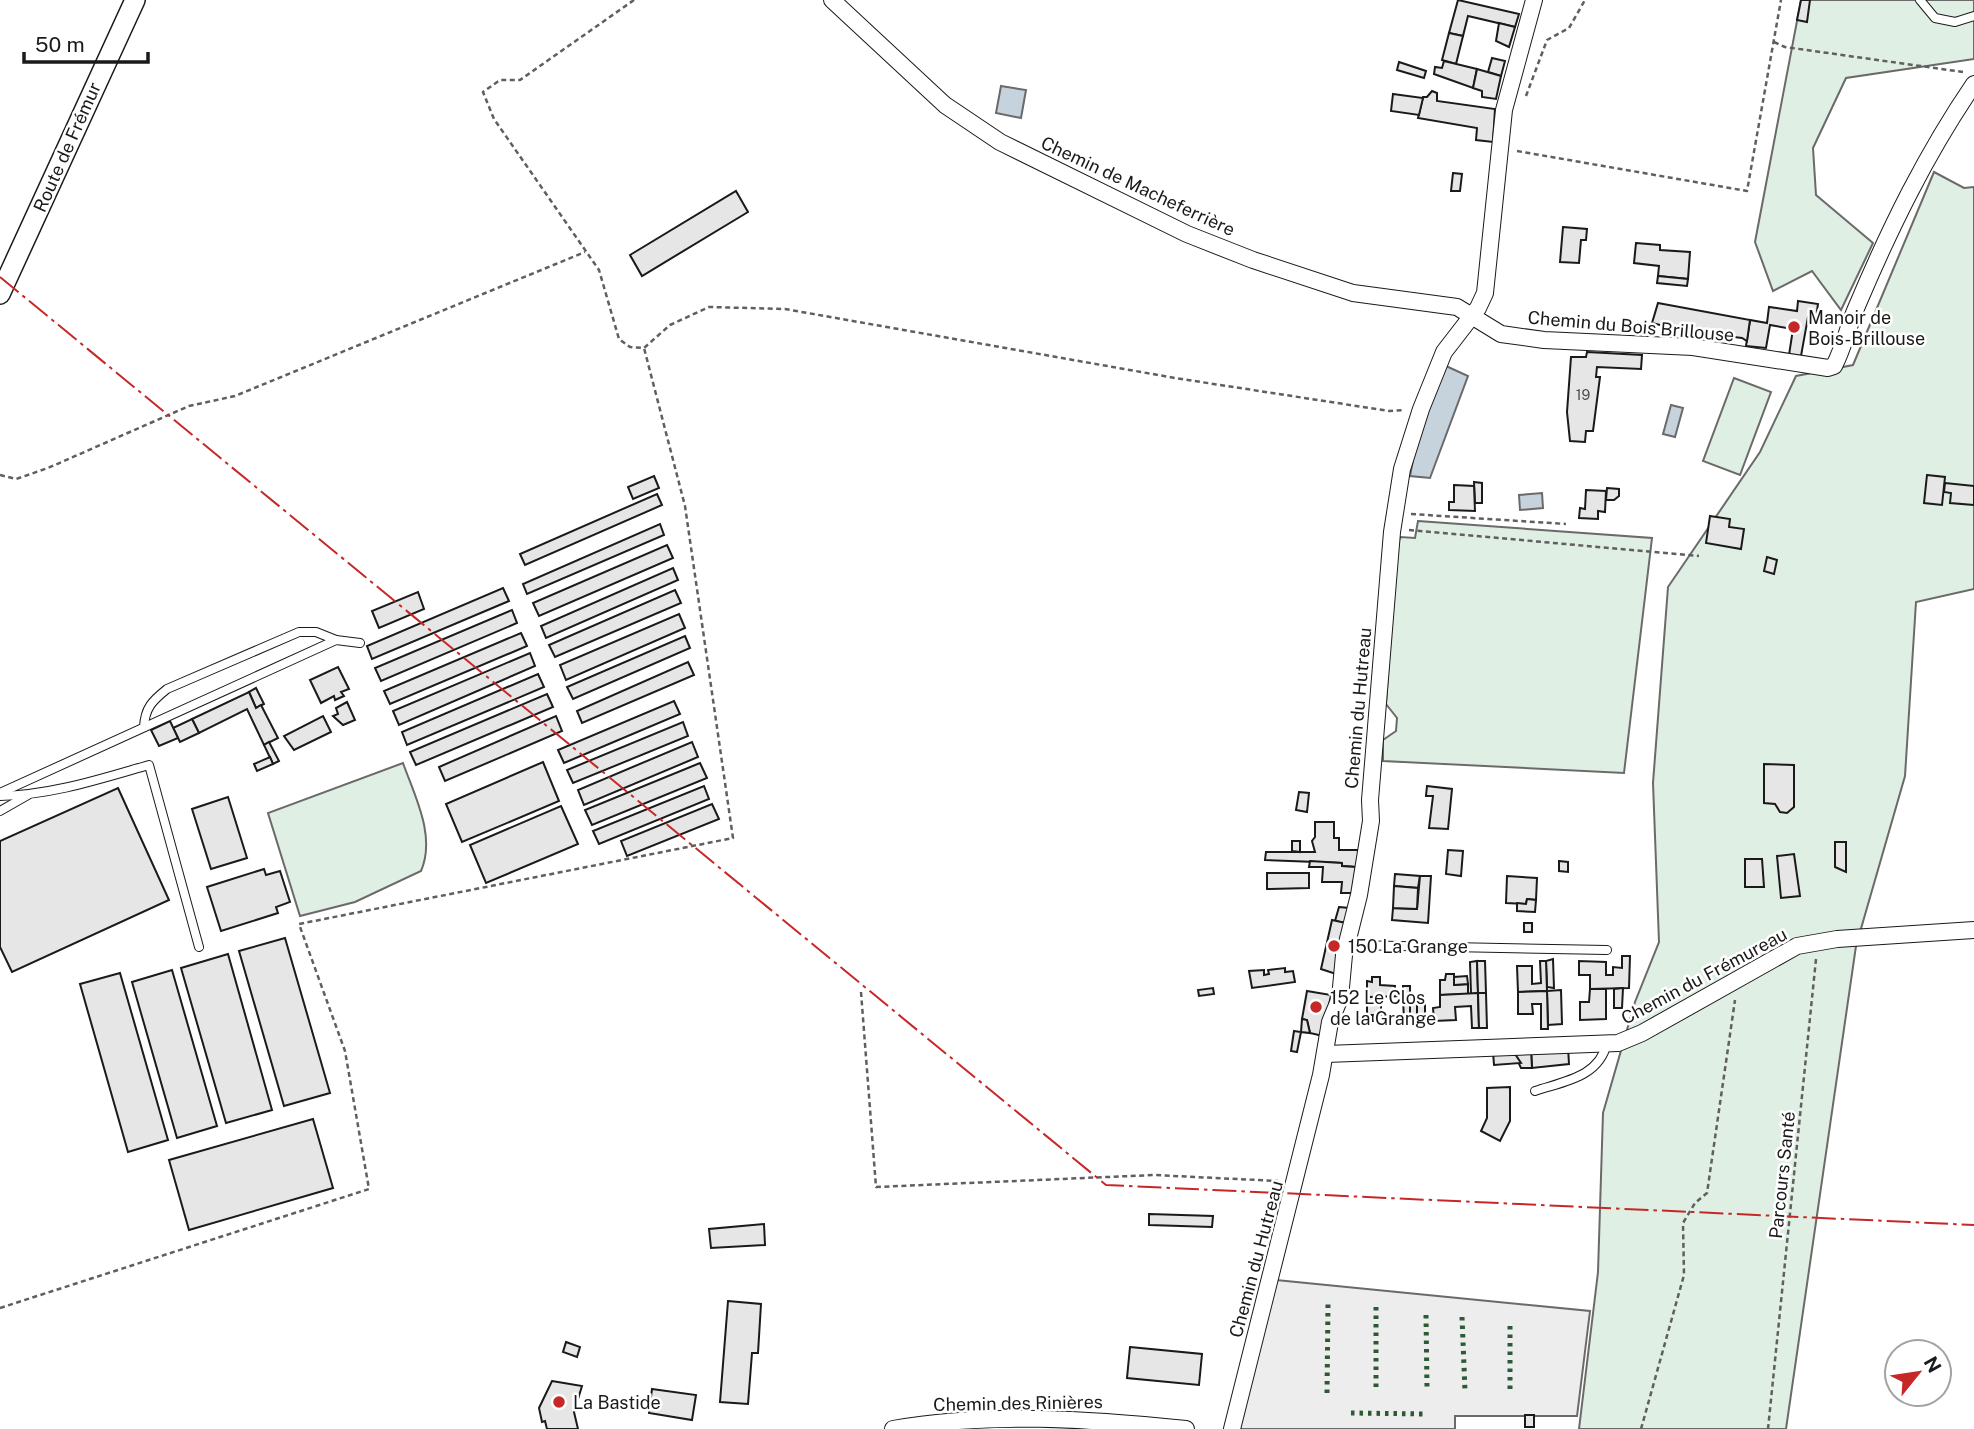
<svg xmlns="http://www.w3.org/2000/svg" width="1974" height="1429" font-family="'Public Sans',sans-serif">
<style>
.green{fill:#e0efe3;stroke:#6a6a6a;stroke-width:2}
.parking{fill:#ededed;stroke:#6a6a6a;stroke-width:2}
.water{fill:#c6d2dc;stroke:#6a6a6a;stroke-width:2}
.building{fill:#e6e6e6;stroke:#1a1a1a;stroke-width:2}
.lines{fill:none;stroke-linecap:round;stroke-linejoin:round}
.service-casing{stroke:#1a1a1a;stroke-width:10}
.minor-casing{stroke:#1a1a1a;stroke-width:18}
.tertiary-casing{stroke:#1a1a1a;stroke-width:22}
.path{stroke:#5f5f5f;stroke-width:2.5;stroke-dasharray:5 3.5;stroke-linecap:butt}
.service{stroke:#fff;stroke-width:8}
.minor{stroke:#fff;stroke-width:16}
.tertiary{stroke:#fff;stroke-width:19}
.hedge{stroke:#2b5a34;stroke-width:5;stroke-dasharray:3.5 5;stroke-linecap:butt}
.power{stroke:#c62828;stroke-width:2;stroke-dasharray:24 5 3.5 5;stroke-linecap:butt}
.poi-dot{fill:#c62828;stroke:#fff;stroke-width:2.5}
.labels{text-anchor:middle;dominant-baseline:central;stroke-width:5;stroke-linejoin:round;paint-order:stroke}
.number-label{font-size:14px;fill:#4d4d4d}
.street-label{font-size:18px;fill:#1a1a1a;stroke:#fff}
.poi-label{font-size:18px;fill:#1a1a1a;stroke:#fff;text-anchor:start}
</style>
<rect width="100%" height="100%" fill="#fff"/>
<g class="green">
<path d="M1801 0H1974V59L1846 78 1813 148 1816 195 1873 243 1841 310 1812 271 1773 291 1755 242Z"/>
<path d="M1934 172 1964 188 1974 187V589L1916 602 1905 776 1856 946 1786 1429H1579L1598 1272 1603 1113 1635 1002 1659 942 1653 783 1668 587 1760 452 1796 376 1853 365Z"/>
<path d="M1734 378 1771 392 1740 475 1703 461Z"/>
<path d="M1418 521 1652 538 1624 773 1383 761V740L1396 731 1397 718 1386 704 1396 554 1400 537 1415 538Z"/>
<path d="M403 763C415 797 436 836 421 871L355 902 300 916 268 813Z"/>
</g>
<path class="parking" d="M1276 1280 1590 1311 1577 1416H1455V1429H1239Z"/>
<g class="water">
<path d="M1001 86 1026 90 1021 118 996 113Z"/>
<path d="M1446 366 1468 376 1430 478 1410 476 1417 439Z"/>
<path d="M1671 405 1683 408 1675 437 1663 434Z"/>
<path d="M1542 493 1543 508 1520 510 1519 495Z"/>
</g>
<g class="building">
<path d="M1458 0 1519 14 1515 27 1468 16 1463 36 1449 33Z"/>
<path d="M1801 0H1810L1807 22 1797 20Z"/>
<path d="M1499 23 1515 27 1509 47 1496 41Z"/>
<path d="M1449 33 1463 36 1456 64 1442 60Z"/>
<path d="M1492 58 1505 61 1501 76 1488 72Z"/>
<path d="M1444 61 1477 69 1473 88 1434 74 1435 67 1442 68Z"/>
<path d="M1399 62 1426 71 1424 78 1397 70Z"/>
<path d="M1477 69 1501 76 1496 99 1482 97V91L1473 88Z"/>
<path d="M1432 91 1437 93V101L1495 109 1493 142 1476 140 1477 128 1418 118 1423 97H1427Z"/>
<path d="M1393 94 1423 98 1419 115 1391 111Z"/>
<path d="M1453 173 1462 174 1460 191H1451Z"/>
<path d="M736 191 748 212 642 276 630 255Z"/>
<path d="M1563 227 1587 229 1586 240H1581L1579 263 1560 262Z"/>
<path d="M1636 243 1660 245V250L1690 252 1688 279 1658 276 1659 266 1634 263Z"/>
<path d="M1658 276 1688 279 1687 286 1657 283Z"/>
<path d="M1798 301 1818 304 1816 318 1808 317 1801 356 1789 355 1793 329 1770 325 1766 348 1746 346 1750 320 1767 323 1769 307 1797 311Z"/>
<path d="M1658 303 1750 320 1747 341 1742 338 1718 335 1717 339 1652 323Z"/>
<path d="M1587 352 1642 355 1641 369 1597 367 1596 377H1600L1593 431H1586L1585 442 1570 441 1567 412 1571 357H1586Z"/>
<path d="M1927 475 1945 477 1942 505 1924 503Z"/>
<path d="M654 476 659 488 633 499 628 487Z"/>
<path d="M1474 482 1482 483V503H1475Z"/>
<path d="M1945 483 1974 486V505L1950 503 1951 493 1944 492Z"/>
<path d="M1454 485 1474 486 1475 511 1449 510V502H1454Z"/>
<path d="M1607 488 1619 489V496L1614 500H1606Z"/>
<path d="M1586 490 1606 491 1605 512 1598 511V519L1579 518 1580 508 1585 509Z"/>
<path d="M657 494 662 505 525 565 520 554Z"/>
<path d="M1710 516 1730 519 1729 527 1744 529 1741 549 1706 543Z"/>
<path d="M660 524 664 535 527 594 523 584Z"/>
<path d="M667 545 673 558 539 616 533 603Z"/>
<path d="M1767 557 1777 560 1774 574 1764 571Z"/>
<path d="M673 568 678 580 546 638 541 626Z"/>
<path d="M503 588 509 601 372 659 367 646Z"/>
<path d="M675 590 681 603 555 657 549 645Z"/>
<path d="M418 592 424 609 379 628 372 611Z"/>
<path d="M512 610 517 623 381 681 375 668Z"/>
<path d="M679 614 685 628 566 680 560 665Z"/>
<path d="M521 633 527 646 390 704 384 691Z"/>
<path d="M685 636 690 648 573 699 567 687Z"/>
<path d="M530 653 535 666 399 725 393 711Z"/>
<path d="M688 662 694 675 582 723 577 711Z"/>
<path d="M338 667 349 689 341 692 344 696 335 700 334 696 321 703 310 680Z"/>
<path d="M538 674 544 687 407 745 402 732Z"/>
<path d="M256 688 264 704 256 708 249 692Z"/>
<path d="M249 692 256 708 261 705 278 738 264 745 247 709 199 733 192 719Z"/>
<path d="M547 694 553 707 416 765 410 752Z"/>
<path d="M674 701 680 714 564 763 558 750Z"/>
<path d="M347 702 355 720 343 725 333 716 338 714 336 708Z"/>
<path d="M323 716 331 732 294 750 284 736Z"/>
<path d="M556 716 562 731 445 781 439 767Z"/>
<path d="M192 719 199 733 180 742 173 728Z"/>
<path d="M170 721 178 738 159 746 151 730Z"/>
<path d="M683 722 688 736 573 783 567 770Z"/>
<path d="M269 742 279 761 273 764 264 745Z"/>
<path d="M692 742 698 757 584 805 578 790Z"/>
<path d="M270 757 273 764 257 771 254 764Z"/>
<path d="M543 762 559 801 462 842 446 804Z"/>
<path d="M700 763 707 778 592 825 585 810Z"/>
<path d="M1764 764 1794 765V807L1787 813 1780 812 1775 804 1764 803Z"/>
<path d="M704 786 709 799 599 844 593 831Z"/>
<path d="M1427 786 1452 789 1448 829 1429 828 1433 796H1426Z"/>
<path d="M118 788 169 900 12 972 0 947V841Z"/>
<path d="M1299 792 1309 793 1307 812 1296 810Z"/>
<path d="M228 797 247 858 211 869 192 809Z"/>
<path d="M712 804 719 819 627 856 621 841Z"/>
<path d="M561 806 578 844 486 883 470 845Z"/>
<path d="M1315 822H1334V838H1339V850H1359L1356 867 1342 866V863L1265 860 1266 852H1315L1312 841 1315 837Z"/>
<path d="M1292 841H1300V852L1292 851Z"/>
<path d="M1835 842H1846V872L1835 867Z"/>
<path d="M1448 850 1463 851 1461 876 1446 874Z"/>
<path d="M1794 854 1800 896 1781 898 1777 856Z"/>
<path d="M1745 859H1762L1764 887H1745Z"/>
<path d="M1310 861 1342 863V866L1356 867 1352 893H1341L1342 882H1322L1323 867H1309Z"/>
<path d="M1559 861 1568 862V872L1559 871Z"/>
<path d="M264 869 266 875 280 871 290 902 276 907 278 913 221 931 207 887Z"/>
<path d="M1267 873H1309V888L1267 889Z"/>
<path d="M1395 874 1420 876 1418 888 1394 886Z"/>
<path d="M1420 876H1431L1428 923 1392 920 1393 908 1417 909Z"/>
<path d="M1507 876 1537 878 1536 900 1527 899 1526 904 1506 903Z"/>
<path d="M1394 886 1418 888 1417 909 1393 908Z"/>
<path d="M1527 899 1536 900 1535 912 1517 911V903L1526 904Z"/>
<path d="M1339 907 1349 908 1346 923 1335 921Z"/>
<path d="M1332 920 1346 923 1336 974 1321 969Z"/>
<rect x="1524" y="923" width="8" height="9"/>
<path d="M285 938 330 1093 284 1106 239 951Z"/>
<path d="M228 954 272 1110 226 1123 181 968Z"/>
<path d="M1622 956H1630L1629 988 1590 989V975H1579V961L1606 962V975H1613V967L1622 968Z"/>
<path d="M1553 959 1554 988 1547 987 1546 961Z"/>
<path d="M1477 961 1478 993 1471 994 1470 962Z"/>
<path d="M1477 961H1485L1486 993H1478Z"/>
<path d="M1540 961H1546L1547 991 1518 992 1517 966H1532V984L1541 983Z"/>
<path d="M1285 968V972L1293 971 1295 982 1252 988 1249 971 1264 970V975L1269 974 1268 970Z"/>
<path d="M172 970 217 1126 177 1138 132 982Z"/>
<path d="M120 973 168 1140 128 1152 80 984Z"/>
<path d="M1446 974H1454V985L1468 984V994L1440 995V980H1445Z"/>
<path d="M1467 976 1468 984 1454 985V977Z"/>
<path d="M1372 977H1380V985L1395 986V991H1403V986H1410V996L1367 997V981L1372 982Z"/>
<path d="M1213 988 1214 994 1199 996 1198 990Z"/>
<path d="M1623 988 1622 1008H1614V989Z"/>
<path d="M1590 989H1606V1019L1580 1020V1002H1589Z"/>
<path d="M1561 990 1562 1024 1548 1025 1547 991Z"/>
<path d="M1307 991 1331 995 1323 1036 1310 1033 1307 1020 1302 1019Z"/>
<path d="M1547 991 1548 1029H1541V1004H1532L1533 1014H1518V992Z"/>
<path d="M1478 993 1479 1028H1472L1471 1006 1455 1007 1456 1020 1434 1021 1433 1008 1440 1007V995Z"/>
<path d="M1478 993H1486L1487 1028H1479Z"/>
<path d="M1425 995V1020L1417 1021V996Z"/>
<path d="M1403 996H1410V1021L1404 1022Z"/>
<rect x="1410" y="996" width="7" height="25"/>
<path d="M1367 997H1381V1021H1373V1015H1367Z"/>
<path d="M1302 1019 1307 1020 1310 1033 1301 1032Z"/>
<path d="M1294 1031 1301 1032 1297 1052 1291 1051Z"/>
<path d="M1568 1047 1569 1064 1532 1068 1531 1050Z"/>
<path d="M1531 1050 1532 1068H1521L1513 1051Z"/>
<path d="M1513 1051 1521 1063 1494 1065 1493 1052Z"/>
<path d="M1510 1087V1121L1500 1141 1481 1131 1487 1118V1088Z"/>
<path d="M313 1119 333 1188 189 1230 169 1160Z"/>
<path d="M1149 1214 1213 1216 1212 1227 1149 1225Z"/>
<path d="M764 1224 765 1245 711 1248 709 1229Z"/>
<path d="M728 1301 761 1304 758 1353H752L748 1404 720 1402Z"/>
<path d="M566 1342 580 1347 577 1357 563 1352Z"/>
<path d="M1130 1347 1202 1354 1199 1385 1127 1378Z"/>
<path d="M552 1381 582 1386 574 1412 578 1429H547L545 1421 542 1422 539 1408Z"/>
<path d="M652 1389 696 1395 692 1420 649 1413Z"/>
<path d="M990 1402V1409L977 1410V1403Z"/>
<rect x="1525" y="1415" width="9" height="12"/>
</g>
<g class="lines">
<g class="service-casing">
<g id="service">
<path d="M1920 0 1935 18 1955 22 1974 16"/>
<path d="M144 727C145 708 152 701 167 689L299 632H316L336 640"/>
<path d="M0 793 336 640 360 643"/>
<path d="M0 796C52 795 100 779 149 765L199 947"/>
<path d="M0 811 28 795"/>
<path d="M1349 945 1607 950"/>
<path d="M1535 1091C1565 1081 1599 1077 1607 1043"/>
</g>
</g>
<g class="minor-casing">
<g id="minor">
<path d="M832 0 945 105 1000 142 1187 234 1253 260 1353 293 1457 307 1501 334 1544 340 1693 347 1828 368 1834 366C1844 347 1848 326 1857 306 1890 228 1926 154 1974 84"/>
<path d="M1326 1054 1618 1043 1642 1033 1797 946 1837 939 1974 930"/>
<path d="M893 1429C989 1412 1090 1419 1186 1429"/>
<path d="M1232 1429 1321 1075 1330 1022 1340 998 1344 955 1359 895 1371 821 1370 800 1392 532 1402 469 1421 409 1444 352 1478 308 1485 293 1504 110 1534 0"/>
</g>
</g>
<g class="tertiary-casing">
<path id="tertiary" d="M0 294 135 0"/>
</g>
<g class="path">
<path d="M634 0 520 80H500L483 92 494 119 599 270 619 339 630 347 644 348 670 325 709 307 785 309 1175 378 1389 411 1405 410"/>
<path d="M1774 42 1785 47 1963 72"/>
<path d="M1526 96 1547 40 1569 28 1585 0"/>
<path d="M1517 151 1747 191 1781 0"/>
<path d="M0 475 16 479 48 468 189 406 235 396 585 252"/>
<path d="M1411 514 1566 524"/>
<path d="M1409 530 1699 556"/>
<path d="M861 992 876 1187 1154 1175 1278 1181"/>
<path d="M0 1308 369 1189 345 1051 299 924 733 838 685 506 644 348"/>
<path d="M1641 1429 1684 1275 1683 1223 1695 1203 1707 1193 1735 1000"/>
<path d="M1768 1429 1816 959"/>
</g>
<use href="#service" class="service"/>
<use href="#minor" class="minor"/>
<use href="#tertiary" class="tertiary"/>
<g class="hedge">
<path d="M1376 1307V1389"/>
<path d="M1426 1315 1427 1389"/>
<path d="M1462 1317 1465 1391"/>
<path d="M1510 1389V1321"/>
<path d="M1327 1393 1328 1304"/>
<path d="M1351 1413 1427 1414"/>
</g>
<path class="power" d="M0 277 1106 1185 1974 1225"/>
</g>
<g class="poi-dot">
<circle cx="1794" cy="327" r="7"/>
<circle cx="1334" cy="946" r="7"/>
<circle cx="1316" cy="1007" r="7"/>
<circle cx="559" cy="1402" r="7"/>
</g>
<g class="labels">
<g class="number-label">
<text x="1583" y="395">19</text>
</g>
<g class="street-label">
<text transform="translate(67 147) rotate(-66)">Route de Frémur</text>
<text transform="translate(1138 186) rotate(25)">Chemin de Macheferrière</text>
<text transform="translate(1631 326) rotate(5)">Chemin du Bois Brillouse</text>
<text transform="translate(1358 708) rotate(-85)">Chemin du Hutreau</text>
<text transform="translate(1704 976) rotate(-28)">Chemin du Frémureau</text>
<text transform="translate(1782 1175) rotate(-84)">Parcours Santé</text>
<text transform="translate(1256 1259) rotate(-75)">Chemin du Hutreau</text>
<text transform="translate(1018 1403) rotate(-1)">Chemin des Rinières</text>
</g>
<g class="poi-label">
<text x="1808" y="317">Manoir de<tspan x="1808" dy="21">Bois-Brillouse</tspan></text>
<text x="1348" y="946">150 La Grange</text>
<text x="1330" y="997">152 Le Clos<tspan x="1330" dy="21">de la Grange</tspan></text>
<text x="573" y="1402">La Bastide</text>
</g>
</g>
<g transform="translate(1918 1373) rotate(60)"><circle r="33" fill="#ffffff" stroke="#a3a3a3" stroke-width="2"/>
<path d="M0-5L12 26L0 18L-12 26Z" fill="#c62828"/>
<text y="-10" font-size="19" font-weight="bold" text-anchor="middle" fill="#1a1a1a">N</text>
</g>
<path d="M24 52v10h124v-10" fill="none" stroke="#1a1a1a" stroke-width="3.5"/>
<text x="35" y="52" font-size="21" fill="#1a1a1a" stroke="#ffffff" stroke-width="5" paint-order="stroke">50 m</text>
</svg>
